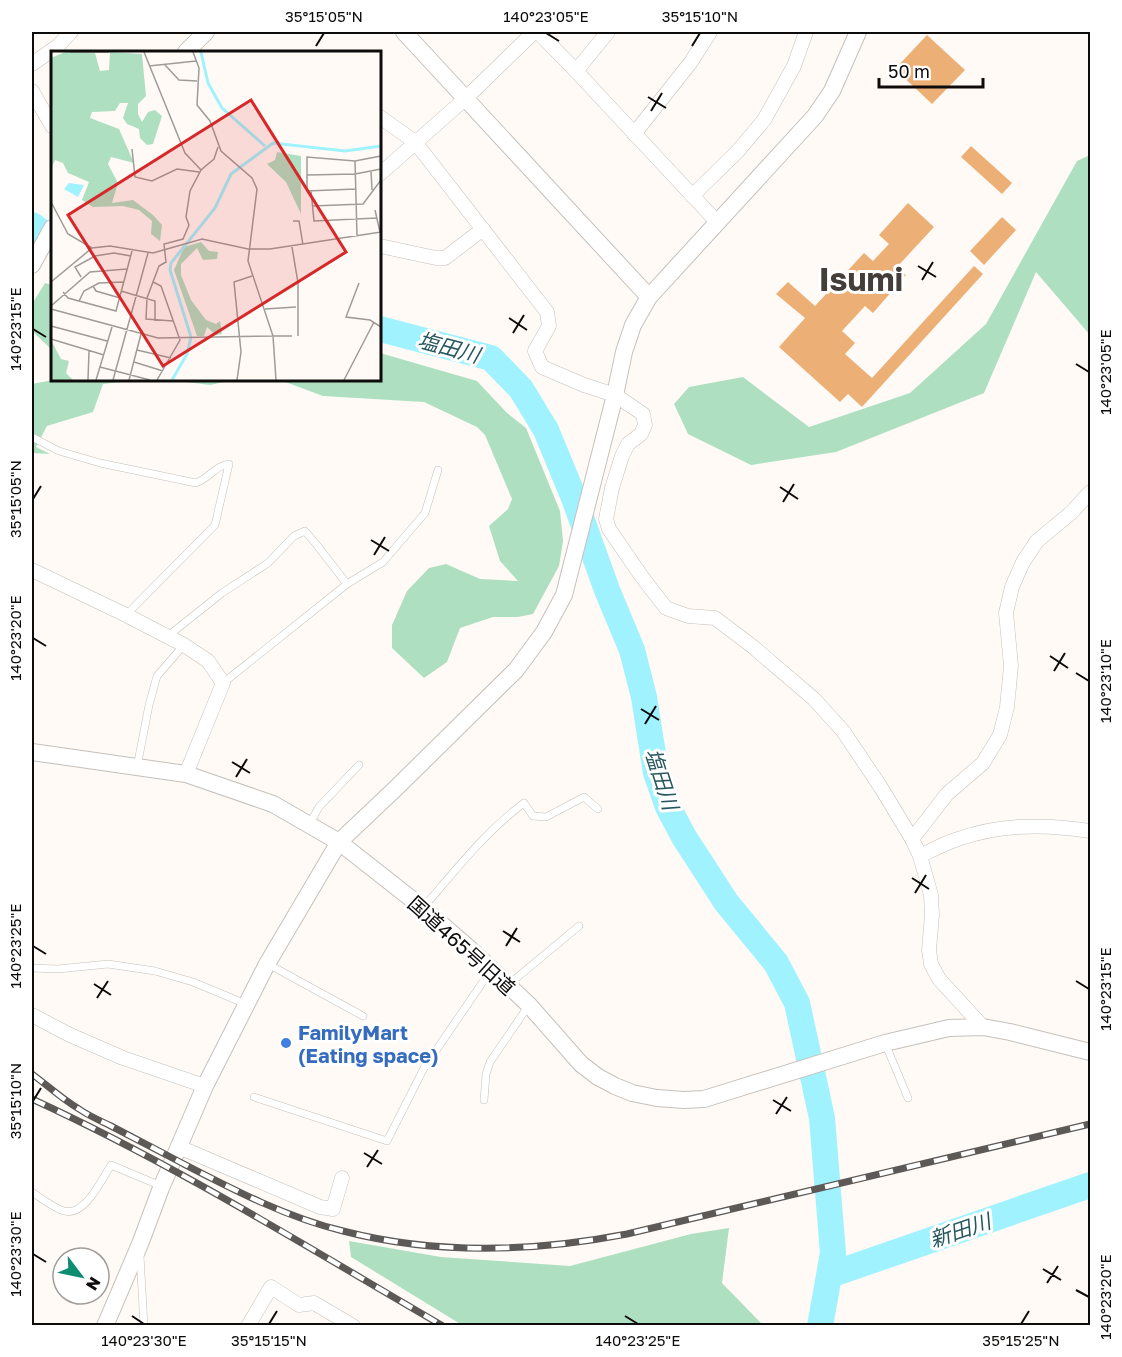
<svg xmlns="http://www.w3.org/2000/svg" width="1122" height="1357" font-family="'Golos Text','Noto Sans JP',sans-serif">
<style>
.green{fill:#aedfc1}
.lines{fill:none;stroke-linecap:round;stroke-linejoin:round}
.river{stroke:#a0f2ff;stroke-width:26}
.building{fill:#ecb076}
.service-casing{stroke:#c5c0bb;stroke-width:8}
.minor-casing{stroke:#c5c0bb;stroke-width:15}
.tertiary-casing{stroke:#c5c0bb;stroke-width:18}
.service{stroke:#fff;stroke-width:7}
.minor{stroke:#fff;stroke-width:14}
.tertiary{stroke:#fff;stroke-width:16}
.rail-casing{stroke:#5c5957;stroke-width:7}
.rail{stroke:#fff;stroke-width:4.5;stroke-dasharray:14;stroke-linecap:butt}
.ticks{fill:none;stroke:#0e0c0b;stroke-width:2}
.shop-dot{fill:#3f7fe0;stroke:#fff;stroke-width:2}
.labels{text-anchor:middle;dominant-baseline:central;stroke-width:6;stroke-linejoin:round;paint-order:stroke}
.street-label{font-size:20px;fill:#0e0c0b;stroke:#fff}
.shop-label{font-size:20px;font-weight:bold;fill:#366cbe;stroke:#fff;text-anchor:start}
.water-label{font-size:21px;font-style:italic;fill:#27575d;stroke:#fff}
.town-label{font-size:32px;font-weight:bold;fill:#433e3a;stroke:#fff}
.inset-river{fill:none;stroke:#a0f2ff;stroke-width:3}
.inset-road{fill:none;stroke:#9f9b98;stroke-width:1.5}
.view{fill:#d62828;fill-opacity:0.15;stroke:#d62828;stroke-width:3}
.inset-edge{fill:none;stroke:#0e0c0b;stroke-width:3}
.neatline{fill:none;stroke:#0e0c0b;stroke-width:2}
.ticks-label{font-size:15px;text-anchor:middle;fill:#0e0c0b}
</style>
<rect width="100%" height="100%" fill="#fffaf6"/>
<g class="green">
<path d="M1090 155V335L1036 272 984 393 836 452 751 465 688 434 674 404 689 387 743 377 809 427 910 393 986 324 1077 161Z"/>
<path d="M45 283 52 285V350L32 331V304Z"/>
<path d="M380 353 477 381 507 413 526 428 560 511 563 541 559 566 533 614 518 617H493L460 628 447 662 424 678 392 648V625L407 591 429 568 446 564 480 579 518 581 500 561 489 526 508 509 512 499 485 435 477 427 424 402 323 396 280 380H380Z"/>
<path d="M53 380H139L103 384 93 412 47 426 36 447 50 454 32 453V384Z"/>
<path d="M171 380H233L210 385Z"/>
<path d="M729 1228 722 1283 761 1323 759 1325H462L351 1257 349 1241 441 1257 570 1266 691 1234Z"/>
</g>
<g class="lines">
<g class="river">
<path d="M32 225 52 240"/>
<path d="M380 329 491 358 521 389 546 430 574 498 607 590 632 650 644 697 656 773 668 807 684 837 726 902 776 963 797 1003 822 1118 833 1253 820 1326"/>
<path d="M830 1275 1090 1185"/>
</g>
</g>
<g class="building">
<path d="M927 35 965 70 932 104 895 69Z"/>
<path d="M971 146 1012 183 1002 194 961 157Z"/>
<path d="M908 203 934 227 897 267 906 275 873 313 865 306 842 331 855 343 845 354 872 378 974 266 983 274 862 407 848 394 840 402 779 347 805 318 776 294 788 282 815 306 864 253 873 261 889 244 879 235Z"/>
<path d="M1002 217 1016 230 984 265 970 251Z"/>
</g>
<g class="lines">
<g class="service-casing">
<g id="service">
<path d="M32 437 59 451 100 463 196 483C211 477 213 467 229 464L215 525 126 615"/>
<path d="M168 636 222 593 268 563 294 536 305 531 316 544 347 584"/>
<path d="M223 683 347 584 383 562 425 513 438 470"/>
<path d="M137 767 149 705 157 676 184 645"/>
<path d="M309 825 319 807 359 765"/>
<path d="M423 908C454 872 485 832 524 803L533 816 546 817 584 797 598 809"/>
<path d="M268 964 363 1016"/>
<path d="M32 968 58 969 108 964 155 971 193 982 246 1004"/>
<path d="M508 985 579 926"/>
<path d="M885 1043 908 1098"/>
<path d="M254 1097 387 1141 424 1068 491 970"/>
<path d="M484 1100 486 1074 490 1062 529 1005"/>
<path d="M32 1192C39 1197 56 1209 64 1211 85 1217 102 1179 111 1165L154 1183"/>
<path d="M140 1256 144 1326"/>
</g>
</g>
<g class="minor-casing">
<g id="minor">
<path d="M538 32 576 71 717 222"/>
<path d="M32 64 58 46 71 32"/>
<path d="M576 71 608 32"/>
<path d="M32 91 52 126"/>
<path d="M380 117 415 142 547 312 549 326 535 351 542 367 584 385 615 395 643 414 645 425 641 434 628 444 622 456 612 488 606 519 609 529 642 577 666 608 688 616 715 618 752 646 814 699 843 731 880 786 912 839 920 856 931 895 932 915 929 950 931 964 939 979 983 1027"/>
<path d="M634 134 691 62 710 32"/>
<path d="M380 174 466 98 534 32"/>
<path d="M692 196 737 152 764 120 794 66 806 32"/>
<path d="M380 246 436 258H445L483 229"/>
<path d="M32 570 126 615 184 645 208 661 223 683 186 774"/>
<path d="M912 839 947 794 983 763 1000 735 1007 707 1011 666 1006 613 1012 587 1023 562 1037 541 1072 512 1090 492"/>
<path d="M920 856C932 850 945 843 958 839 1000 824 1047 824 1090 831"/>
<path d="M32 1015 70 1035 123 1058 205 1086"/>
<path d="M179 1147 320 1207 333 1209 342 1178"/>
<path d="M248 1326 271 1287 299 1305 314 1303 353 1326"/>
</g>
</g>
<g class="tertiary-casing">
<g id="tertiary">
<path d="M404 32 649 297"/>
<path d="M186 52 206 32"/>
<path d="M32 265 52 228"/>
<path d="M32 752 186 774 273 804 339 842 423 908 470 949 529 1005 581 1064 598 1077 615 1086 632 1093 657 1098 684 1100 704 1099 885 1043 949 1028 983 1027 1010 1032 1090 1052"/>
<path d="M105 1326 140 1244 161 1188 205 1086 267 964 339 842 394 790 516 670 544 632 564 595 615 395 624 352 633 325 649 297 815 116 832 91 858 32"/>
</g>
</g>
<use href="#service" class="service"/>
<use href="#minor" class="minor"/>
<use href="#tertiary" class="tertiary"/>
<g class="rail-casing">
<g id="rail">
<path d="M32 1074C47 1085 62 1099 79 1109 89 1116 101 1121 111 1126 134 1138 157 1150 180 1162 232 1189 285 1217 343 1231 436 1255 533 1252 627 1234L1090 1124"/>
<path d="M32 1099C174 1164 307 1247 443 1326"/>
</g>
</g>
<use href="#rail" class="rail"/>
</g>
<path class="ticks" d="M546 33 559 41M316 46 324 33M692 46 700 33M648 97 666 108M651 111 662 93M918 266 936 277M922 280 933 262M509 318 527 330M33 329 46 337M513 333 524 315M1076 364 1089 372M780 487 798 499M33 499 41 486M783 502 794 484M371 540 389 551M374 555 385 537M33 638 46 646M1050 656 1068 668M1054 671 1065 653M1076 673 1089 681M641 709 659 720M645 724 656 706M232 762 250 773M236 777 247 759M912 878 929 889M915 893 926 875M503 931 520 942M33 946 46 954M506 946 517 928M1076 981 1089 989M94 984 111 995M97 998 108 981M773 1100 791 1111M33 1101 41 1088M776 1114 787 1097M364 1153 382 1164M367 1167 378 1150M33 1254 46 1262M1043 1269 1061 1280M1047 1283 1058 1266M1076 1290 1089 1297M132 1316 144 1324M625 1316 638 1324M269 1324 277 1311M1021 1324 1029 1311"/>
<circle class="shop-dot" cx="286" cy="1043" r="6"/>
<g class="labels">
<g class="street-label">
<text transform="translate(462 945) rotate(42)">国道465号旧道</text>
</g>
<g class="shop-label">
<text x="298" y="1032">FamilyMart<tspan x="298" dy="23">(Eating space)</tspan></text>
</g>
<g class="water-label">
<text transform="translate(449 347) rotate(15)">塩田川</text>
<text transform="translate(662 779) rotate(72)">塩田川</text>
<text transform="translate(960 1230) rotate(-19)">新田川</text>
</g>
<g class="town-label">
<text x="861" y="279">Isumi</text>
</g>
</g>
<g transform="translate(51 51)">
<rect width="330" height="330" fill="#fffaf6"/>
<path d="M14 1 44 2 49 20 58 19 59 1 91 3 95 45 87 53V63L91 71 97 61 104 59 111 65 102 93 96 94 89 87 88 78 76 73 72 67 77 52H69L64 60 41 61 39 67 68 78 83 112 60 106 57 113 67 132 61 152 82 149 102 164 111 174 109 190 100 183 101 170 88 159 72 155 42 156 31 149 38 131 17 122 12 112 4 109 0 118V7ZM226 101 250 105V163L235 131 216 113 224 109ZM150 191 158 200 167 201 166 208 152 209 146 197 130 213V224L140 249 155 269 165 273 169 270 171 283 165 284 156 276 153 285H146L123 219 133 196ZM0 289 10 308 18 310 15 322 22 329H0Z" fill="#aedfc1"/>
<path d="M18 132 33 134 27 146 13 138Z" fill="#a0f2ff"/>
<path class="inset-river" d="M150 1 157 32 171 57 214 95M121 329 136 303 140 286 119 219 120 212 164 157 180 123 222 92 294 100 330 95"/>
<path class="inset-road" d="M19 1H58M93 1 134 102 150 119M114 14 128 29 146 30M98 15 145 10M81 98 84 126 101 130 126 118 148 121M304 110 306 185M320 120 321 139M256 124 304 123 330 118M305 138 256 140V106L304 110 330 105M260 139 263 170 326 167M0 151 17 183 41 197M261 155 312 153 330 129M324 159 329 181M242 170H248L252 194M241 196 247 232V285M30 226 24 216 44 205 63 202 80 205M0 231 41 197 59 195 102 202 151 188 197 198H219L330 181M102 231 110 235 129 289 106 329M308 232 295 266 319 269 330 276M42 235 45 240 69 247M70 240 104 250V270M12 241 17 247 65 260 81 200M28 250 33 240 48 232 72 231M0 255 39 221 76 218M0 258 107 287 222 285 197 210 206 138 201 127 170 100 159 70 146 54 148 17 142 1M214 258 245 256M122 270 95 268 96 247 108 215 115 211 113 193 132 188 138 174 135 166 139 140 150 119 163 108 167 96M0 275 56 290M0 288 53 304M86 299 120 307M83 311 112 320M49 316 99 329M37 329 38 300M45 329 61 276M62 329 97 202M78 329 90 283M186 329 190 301 183 231 201 225M225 329 222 285H241M293 329 323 271"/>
<path class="view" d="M200 49 295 201 112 315 17 164Z"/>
<rect width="330" height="330" class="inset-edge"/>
</g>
<rect width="1122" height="1357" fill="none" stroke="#ffffff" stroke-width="66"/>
<g transform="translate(81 1276) rotate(122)"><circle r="28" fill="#ffffff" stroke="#9f9e9d" stroke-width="1.5"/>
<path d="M0-4.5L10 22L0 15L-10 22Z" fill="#0f8d73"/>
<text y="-9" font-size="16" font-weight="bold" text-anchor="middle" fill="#0e0c0b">N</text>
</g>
<path d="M879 78v9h104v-9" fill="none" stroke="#0e0c0b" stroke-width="3"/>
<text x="888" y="78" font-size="18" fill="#0e0c0b" stroke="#ffffff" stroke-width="4.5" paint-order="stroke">50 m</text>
<rect x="33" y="33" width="1056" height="1291" class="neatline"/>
<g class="ticks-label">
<text x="324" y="22">35°15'05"N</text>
<text x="546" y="22">140°23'05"E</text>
<text x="700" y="22">35°15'10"N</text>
<text transform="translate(16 329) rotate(-90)" y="5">140°23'15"E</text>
<text transform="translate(1106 372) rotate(-90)" y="5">140°23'05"E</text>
<text transform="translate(16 499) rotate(-90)" y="5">35°15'05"N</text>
<text transform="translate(16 638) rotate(-90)" y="5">140°23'20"E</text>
<text transform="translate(1106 681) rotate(-90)" y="5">140°23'10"E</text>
<text transform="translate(16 946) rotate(-90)" y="5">140°23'25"E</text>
<text transform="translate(1106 989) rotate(-90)" y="5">140°23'15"E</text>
<text transform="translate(16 1101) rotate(-90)" y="5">35°15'10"N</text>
<text transform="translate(16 1254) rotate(-90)" y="5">140°23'30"E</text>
<text transform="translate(1106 1297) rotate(-90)" y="5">140°23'20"E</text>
<text x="144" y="1346">140°23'30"E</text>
<text x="269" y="1346">35°15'15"N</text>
<text x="638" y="1346">140°23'25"E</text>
<text x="1021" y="1346">35°15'25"N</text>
</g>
</svg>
